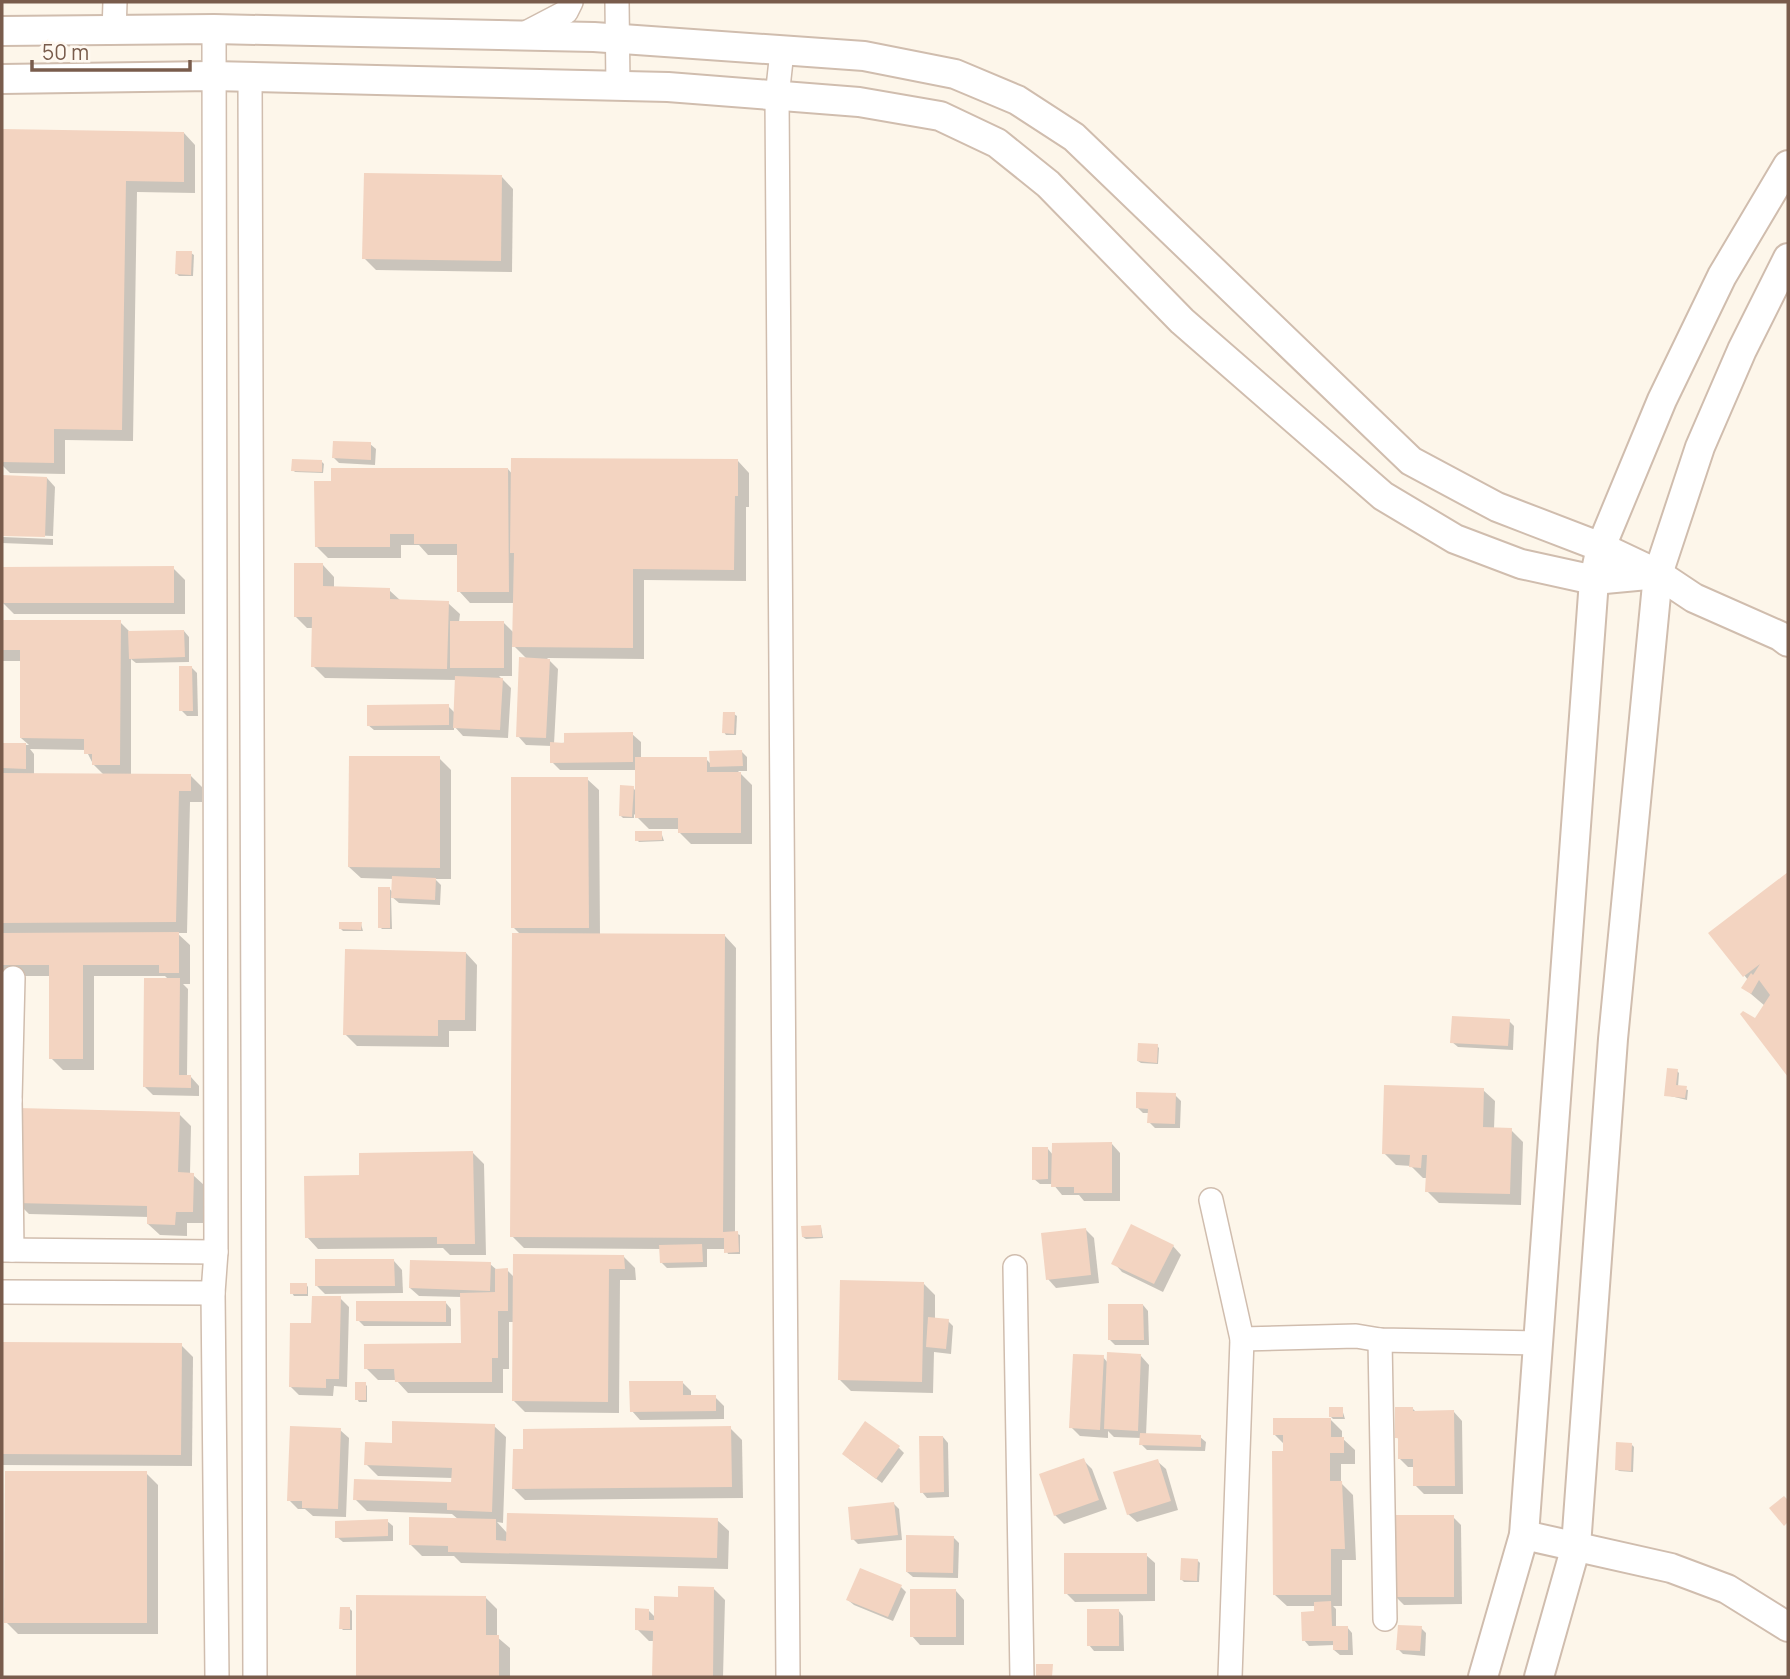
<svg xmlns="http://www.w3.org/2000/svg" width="1790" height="1679" font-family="Manrope,sans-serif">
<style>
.shadow{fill:#0003;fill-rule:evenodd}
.building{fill:#f3d4c1}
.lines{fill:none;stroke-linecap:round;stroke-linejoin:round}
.minor-casing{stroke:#d0bdae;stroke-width:26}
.tertiary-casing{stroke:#d0bdae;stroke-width:32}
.minor{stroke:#fff;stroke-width:23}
.tertiary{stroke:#fff;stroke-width:28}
</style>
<rect width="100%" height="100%" fill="#fdf6ea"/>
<g class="shadow">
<path d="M3 131 184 133 195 145V193L137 192 133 441 65 440V474L10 473 2 465Z"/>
<path d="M502 177 513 189 512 272 376 270 364 258Z"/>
<path d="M191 253 194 255 193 276H179L177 274Z"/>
<path d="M370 444 376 449 375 465 339 463 334 458Z"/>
<path d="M738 461 749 473V507H746V581L644 580V659L547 658 558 669 554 744 632 734 641 742V758L706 759 711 764 741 751 747 757V771H738L752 785V844H691L680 833V829H649L634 814V818H623L621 816 633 788 637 792V770H560L552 762V746L526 745 518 736 527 659 512 644V676H499L511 688 508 738 463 736 454 726V730H374L368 725 448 706 455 713 457 680 325 678 313 666 314 628H307L295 616 323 565 334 577V588L389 590 401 601 448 603 460 614 459 622H503L514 633 515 603H470L459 591V555H428L419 545H401V558H328L317 547 508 469 513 475Z"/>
<path d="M322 462 324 464 323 473 295 472 293 470Z"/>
<path d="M2 476 47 478 55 487 53 536 2 534Z"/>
<path d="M2 537 53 539V545L2 543Z"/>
<path d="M2 568H173L185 580V614H14L2 602Z"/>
<path d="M2 621 120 622 130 632 184 631 189 637V662L136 663 131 659V775H190L202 787V802H190L187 933H177L190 945V984H183L188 989 187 1077H191L199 1086V1096L153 1095 145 1087 169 980 165 976H94V1070H63L51 1058V976H2V744L29 745 21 738 22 661H2ZM30 749 86 750 93 764 104 775H34V754Z"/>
<path d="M192 668 197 673 198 716H187L181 710Z"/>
<path d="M734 714 737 716 736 735H726L724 732Z"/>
<path d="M439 758 451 770V879H435L441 885 440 905 399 903 391 896 392 929H382L380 927 389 888 393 893 394 879 361 878 349 867Z"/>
<path d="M587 779 599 790 600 935 725 936 736 948 735 1233 740 1235V1254H728L726 1249H707V1267L667 1268 661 1262V1249L524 1248 512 1236 521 935 513 927Z"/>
<path d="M661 832 664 841 639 842 637 840Z"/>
<path d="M1788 874V1074L1743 1014 1756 1021 1765 1006 1744 988 1748 980 1711 933Z"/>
<path d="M361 924 363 931H343L340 928Z"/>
<path d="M466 953 477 965 476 1031H449V1047L357 1046 345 1034Z"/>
<path d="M1509 1021 1514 1026 1513 1050 1458 1047 1452 1042Z"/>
<path d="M1157 1046 1159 1048 1158 1064 1141 1063 1138 1061Z"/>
<path d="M1677 1071 1679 1073 1678 1087 1688 1090 1687 1100 1666 1095Z"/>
<path d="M1483 1090 1495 1101 1494 1129 1511 1130 1523 1142 1521 1205 1439 1203 1427 1191 1428 1178H1423L1411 1166 1396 1165 1384 1153Z"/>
<path d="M1175 1095 1181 1101 1180 1128H1155L1149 1122V1113H1143L1138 1108Z"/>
<path d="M179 1114 191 1126 190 1174 193 1175 205 1186 204 1223H187V1236L160 1235 148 1224 149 1217 29 1214 17 1202Z"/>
<path d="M1112 1144 1120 1153V1201H1084L1079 1195H1062L1053 1184H1040L1034 1179 1048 1149 1053 1155Z"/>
<path d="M473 1153 484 1164 486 1255H450L443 1248 318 1249 307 1237 361 1177Z"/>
<path d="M821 1227 823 1238 806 1239 803 1237Z"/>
<path d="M1086 1230 1094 1238 1099 1283 1056 1288 1048 1279Z"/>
<path d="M1173 1246 1181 1255 1163 1292 1122 1272 1114 1263Z"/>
<path d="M624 1257 635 1268 636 1280H620L619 1413 525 1412 513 1400 514 1322H509V1369H503V1393H408L396 1380H378L366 1368 462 1345V1297L419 1296 410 1288 490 1264 497 1270H507L514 1277Z"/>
<path d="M394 1261 402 1270 403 1293 325 1294 317 1286Z"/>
<path d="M306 1284 308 1287V1296H294L292 1293Z"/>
<path d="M924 1284 935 1295V1320L948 1321 953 1326 951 1354 934 1352 933 1393 851 1391 840 1380Z"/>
<path d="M340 1298 349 1307 347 1387 334 1386 333 1396 299 1395 290 1386Z"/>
<path d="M446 1303 451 1309V1326H364L358 1320Z"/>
<path d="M1143 1305 1148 1311 1149 1345H1115L1110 1340Z"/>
<path d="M2 1344 181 1345 193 1357 192 1466 2 1465Z"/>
<path d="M1141 1356 1149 1365 1146 1435 1200 1437 1206 1442 1205 1451 1147 1450 1141 1444V1438L1114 1437 1108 1431V1438L1080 1436 1071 1427 1103 1357 1108 1363Z"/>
<path d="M682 1382 691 1391V1397H715L724 1406V1419L640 1420 632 1411Z"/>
<path d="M365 1384 367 1386V1402H359L357 1399Z"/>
<path d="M1412 1408 1416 1412H1454L1462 1421 1463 1494H1424L1415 1485V1467H1408L1400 1459V1440L1396 1437Z"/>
<path d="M1342 1409 1345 1419H1333L1331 1417Z"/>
<path d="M1330 1419 1342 1431V1438L1355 1450V1464H1341V1483L1353 1495 1356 1560H1342V1606H1333L1336 1609V1628L1347 1627 1352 1633 1353 1655H1340L1334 1650V1645L1309 1646 1304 1640 1316 1613V1606H1287L1275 1595 1285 1452V1445L1274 1434Z"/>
<path d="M494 1426 506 1437 503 1523 497 1522 508 1534 717 1520 729 1531 728 1569 461 1563 454 1556H422L410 1544 459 1520 452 1514 367 1511 355 1499 453 1484V1478L378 1476 366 1464 393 1444Z"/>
<path d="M730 1428 742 1440 743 1498 525 1500 513 1488Z"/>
<path d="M340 1430 349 1438 346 1517 313 1516 305 1509H298L289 1500Z"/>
<path d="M943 1437 948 1443 949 1497 927 1498 922 1492Z"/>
<path d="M1632 1445 1634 1447 1633 1472 1619 1471 1617 1469Z"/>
<path d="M899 1448 904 1453 882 1483 849 1459Z"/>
<path d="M1083 1460 1092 1469 1107 1509 1064 1524 1055 1515Z"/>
<path d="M1157 1461 1166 1469 1178 1510 1137 1522 1128 1514Z"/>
<path d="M146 1473 158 1485V1634H18L6 1622Z"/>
<path d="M893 1503 899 1509 902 1540 858 1544 853 1539Z"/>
<path d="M1453 1517 1461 1525 1462 1604 1404 1605 1395 1596Z"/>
<path d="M387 1521 393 1526V1541L343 1542 337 1537Z"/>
<path d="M953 1537 959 1543 958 1578 913 1577 907 1572Z"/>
<path d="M1146 1555 1155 1563V1601L1075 1602 1066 1593Z"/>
<path d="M1197 1560 1200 1563 1199 1582H1184L1182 1580Z"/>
<path d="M901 1587 906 1592 893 1621 854 1605 848 1600Z"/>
<path d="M713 1588 725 1600 723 1677H654L655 1641H649L637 1629 648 1610 656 1618 679 1598Z"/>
<path d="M956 1591 964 1600V1645H920L912 1636Z"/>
<path d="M357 1597H485L497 1609V1637L510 1648V1677H357Z"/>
<path d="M350 1609 352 1611V1630H343L341 1628Z"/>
<path d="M1118 1610 1123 1616 1124 1651H1094L1089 1645Z"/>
<path d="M1421 1628 1426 1633 1425 1656 1403 1654 1398 1649Z"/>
</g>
<g class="building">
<path d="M2 129 184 132V182L126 181 122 430 54 429V463L2 462Z"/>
<path d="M364 173 502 175 501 261 362 259Z"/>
<path d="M176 251H192L191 275 175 274Z"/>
<path d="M333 441 371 442V460L332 458Z"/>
<path d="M511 458 738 459V496H735L734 570 633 569V648L512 647 514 553H510Z"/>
<path d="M292 459 322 460V472L291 471Z"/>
<path d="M331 468H508L509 592H457V544H414V534H390V547H315L314 481H331Z"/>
<path d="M2 475 47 477 45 537 2 536Z"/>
<path d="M294 563H323V586L390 588V599L449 601 447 669 311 667 312 617H294Z"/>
<path d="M174 566V603H2V567Z"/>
<path d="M2 620H121L120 765H92V754H84V739L20 738V650H2Z"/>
<rect x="450" y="621" width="54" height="47"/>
<path d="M184 630 185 657 129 659 128 631Z"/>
<path d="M519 657 550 659 546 738 516 737Z"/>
<path d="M179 666H192L193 711H179Z"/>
<path d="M455 676 503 678 500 730 453 728Z"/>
<path d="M449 704V725L367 726V705Z"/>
<path d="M723 712H735L734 734 722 733Z"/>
<path d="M633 732V762L550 763V742L564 743V733Z"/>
<path d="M2 743H26V769L2 768Z"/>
<path d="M742 750 743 766 710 767 709 751Z"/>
<path d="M349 756H440V868L348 867Z"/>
<path d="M635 757H707V772H741V833H678V818H635Z"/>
<path d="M2 773 191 774V791H179L176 922 2 923Z"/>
<path d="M511 777H588L589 928H511Z"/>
<path d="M620 785 634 786 632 817 619 816Z"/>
<path d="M635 831H662V840L635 841Z"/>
<path d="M1788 872V1077L1740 1014 1743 1011 1755 1018 1770 995 1759 980 1751 994 1741 988 1751 973 1753 975 1760 964 1743 977 1708 933Z"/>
<path d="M392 876 436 878 435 900 391 898Z"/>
<rect x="378" y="887" width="12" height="41"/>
<path d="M339 922H362L361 930 339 929Z"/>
<path d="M179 932V973H159V965H83V1059H49V965H2V933Z"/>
<path d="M512 933 725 934 723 1232 738 1231 739 1252 724 1253V1238L510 1237Z"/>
<path d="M345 949 466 952 465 1020H438V1036L343 1035Z"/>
<path d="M144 978H180L179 1075H191V1088L143 1087Z"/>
<path d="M1452 1016 1510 1019 1508 1046 1450 1043Z"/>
<path d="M1138 1043 1158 1044 1157 1063 1137 1061Z"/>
<path d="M1667 1068 1678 1069 1676 1085 1687 1086 1685 1098 1664 1096Z"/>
<path d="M1384 1085 1484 1088 1483 1127 1512 1128 1510 1194 1425 1192 1427 1155H1422L1421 1168 1409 1167 1410 1155 1382 1154Z"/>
<path d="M1136 1092 1176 1093 1175 1124 1147 1123 1148 1109 1136 1108Z"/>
<path d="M18 1108 180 1112 178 1172 194 1173 193 1212H176L175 1225 147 1224V1206L15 1203Z"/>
<path d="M1112 1142V1193H1074V1187H1051L1052 1143Z"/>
<path d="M1032 1147H1048V1179L1032 1180Z"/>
<path d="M473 1151 475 1244H437V1237L305 1238 304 1176 359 1175V1153Z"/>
<path d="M1131 1224 1174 1245 1154 1284 1111 1264Z"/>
<path d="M821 1225 822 1237H802L801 1226Z"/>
<path d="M1086 1228 1091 1275 1046 1280 1041 1233Z"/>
<path d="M702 1244 703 1262 660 1263 659 1245Z"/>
<path d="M513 1254 624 1255 625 1269H609L608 1402 512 1401Z"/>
<path d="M315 1259H394L395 1286H315Z"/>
<path d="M410 1260 491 1262 490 1291 409 1288Z"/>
<path d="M508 1268V1311H498V1358H492V1382H395L394 1369H364V1344L461 1343 460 1293 495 1292V1269Z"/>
<path d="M840 1280 924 1282 922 1382 838 1380Z"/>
<rect x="290" y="1283" width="17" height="11"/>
<path d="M312 1296H341L339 1379H326V1388L289 1387 290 1323H311Z"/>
<path d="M356 1301H446V1322L356 1321Z"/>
<path d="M1108 1304H1143L1144 1340H1108Z"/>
<path d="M928 1317 949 1319 946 1349 926 1347Z"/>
<path d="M2 1342 182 1343 181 1455 2 1454Z"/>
<path d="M1107 1352 1141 1354 1138 1431 1104 1429Z"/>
<path d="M1073 1354 1104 1355 1100 1430 1069 1428Z"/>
<path d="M629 1381H683V1395H716V1411L630 1412Z"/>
<rect x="355" y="1382" width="11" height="18"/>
<rect x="1329" y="1407" width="14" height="10"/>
<path d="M1395 1407H1413V1411L1454 1410 1455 1486H1413V1459H1398V1438H1395Z"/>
<path d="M1273 1418H1331V1437H1344V1453H1330V1481H1342L1345 1549H1331V1595H1273L1272 1451H1283V1435H1273Z"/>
<path d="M392 1421 495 1424 492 1512 447 1510V1503L353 1500 354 1479 451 1482 452 1468 364 1465 365 1442 392 1443Z"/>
<path d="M865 1421 900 1446 876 1479 842 1454Z"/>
<path d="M290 1426 341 1428 338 1509 302 1508V1501H287Z"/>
<path d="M731 1426 732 1487 512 1489 513 1449H523V1429Z"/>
<path d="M1140 1433 1201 1435V1447L1139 1445Z"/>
<path d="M919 1436H943L944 1492 920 1493Z"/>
<path d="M1616 1442 1632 1443 1631 1471 1615 1470Z"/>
<path d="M1084 1458 1099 1500 1054 1516 1039 1474Z"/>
<path d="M1158 1459 1171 1501 1127 1515 1113 1472Z"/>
<path d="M5 1471H147V1623H4Z"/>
<path d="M1784 1496 1788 1500V1522L1784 1526 1769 1508Z"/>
<path d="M894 1502 898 1535 851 1540 848 1507Z"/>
<path d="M507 1513 718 1518 717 1558 448 1552V1546L409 1545V1517L496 1519V1540L506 1541Z"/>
<path d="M1392 1515H1454V1597H1393Z"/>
<path d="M388 1519V1536L335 1538V1521Z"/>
<path d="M906 1535 954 1536 953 1573 906 1572Z"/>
<rect x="1064" y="1553" width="83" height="41"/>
<path d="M1181 1558 1198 1559 1197 1581 1180 1580Z"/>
<path d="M860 1568 902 1585 888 1617 846 1600Z"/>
<path d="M678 1586 714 1587 713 1677H652L653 1631 635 1630V1608L649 1609V1620H654V1596L678 1597Z"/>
<rect x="910" y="1589" width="46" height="48"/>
<path d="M356 1595 486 1596V1635H499V1677H356Z"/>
<path d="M1331 1601 1332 1626H1348V1650H1333V1641H1302L1301 1612 1314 1611V1602Z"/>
<path d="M340 1607H350V1629H339Z"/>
<rect x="1087" y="1609" width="32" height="37"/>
<path d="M1398 1625 1422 1626 1420 1651 1396 1650Z"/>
<path d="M1036 1664H1053L1052 1677H1036Z"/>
</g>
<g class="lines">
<g class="minor-casing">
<g id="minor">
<path d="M617 2 618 86"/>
<path d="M214 29 216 1252 213 1293 217 1677"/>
<path d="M114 32 115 2"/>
<path d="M520 36 566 12 571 2"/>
<path d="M782 51 777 97 788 1677"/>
<path d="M250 77 255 1677"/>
<path d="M2 1098 10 1100 12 1250"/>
<path d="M10 1100 13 978"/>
<path d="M1211 1200 1242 1339 1230 1677"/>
<path d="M2 1250 216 1252"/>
<path d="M1015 1267 1022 1677"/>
<path d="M2 1292 213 1293"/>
<path d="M1242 1339 1356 1336 1380 1340 1538 1343"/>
<path d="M1380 1340 1385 1619"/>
</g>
</g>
<g class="tertiary-casing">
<g id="tertiary">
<path d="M2 31 214 29 594 37 864 56 955 74 1017 100 1074 137 1411 461 1497 507 1601 547 1658 574 1694 598 1780 636 1788 642"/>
<path d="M2 79 212 76 668 87 859 102 940 116 997 143 1048 184 1182 321 1383 496 1455 539 1521 564 1594 580 1658 574"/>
<path d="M1524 1535 1671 1568 1727 1589 1788 1627"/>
<path d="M1483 1677 1524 1535 1594 580 1601 547 1662 400 1722 276 1788 165"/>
<path d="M1539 1677 1576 1546 1613 1039 1658 574 1700 447 1742 350 1788 258"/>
</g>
</g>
<use href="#minor" class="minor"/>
<use href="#tertiary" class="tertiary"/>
</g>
<rect width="1790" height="1679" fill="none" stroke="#795c4c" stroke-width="7"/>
<path d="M32 60v10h158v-10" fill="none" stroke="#795c4c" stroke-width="3.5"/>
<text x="42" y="60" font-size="21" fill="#795c4c" stroke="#fff9f1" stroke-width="5" paint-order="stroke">50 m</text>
</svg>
